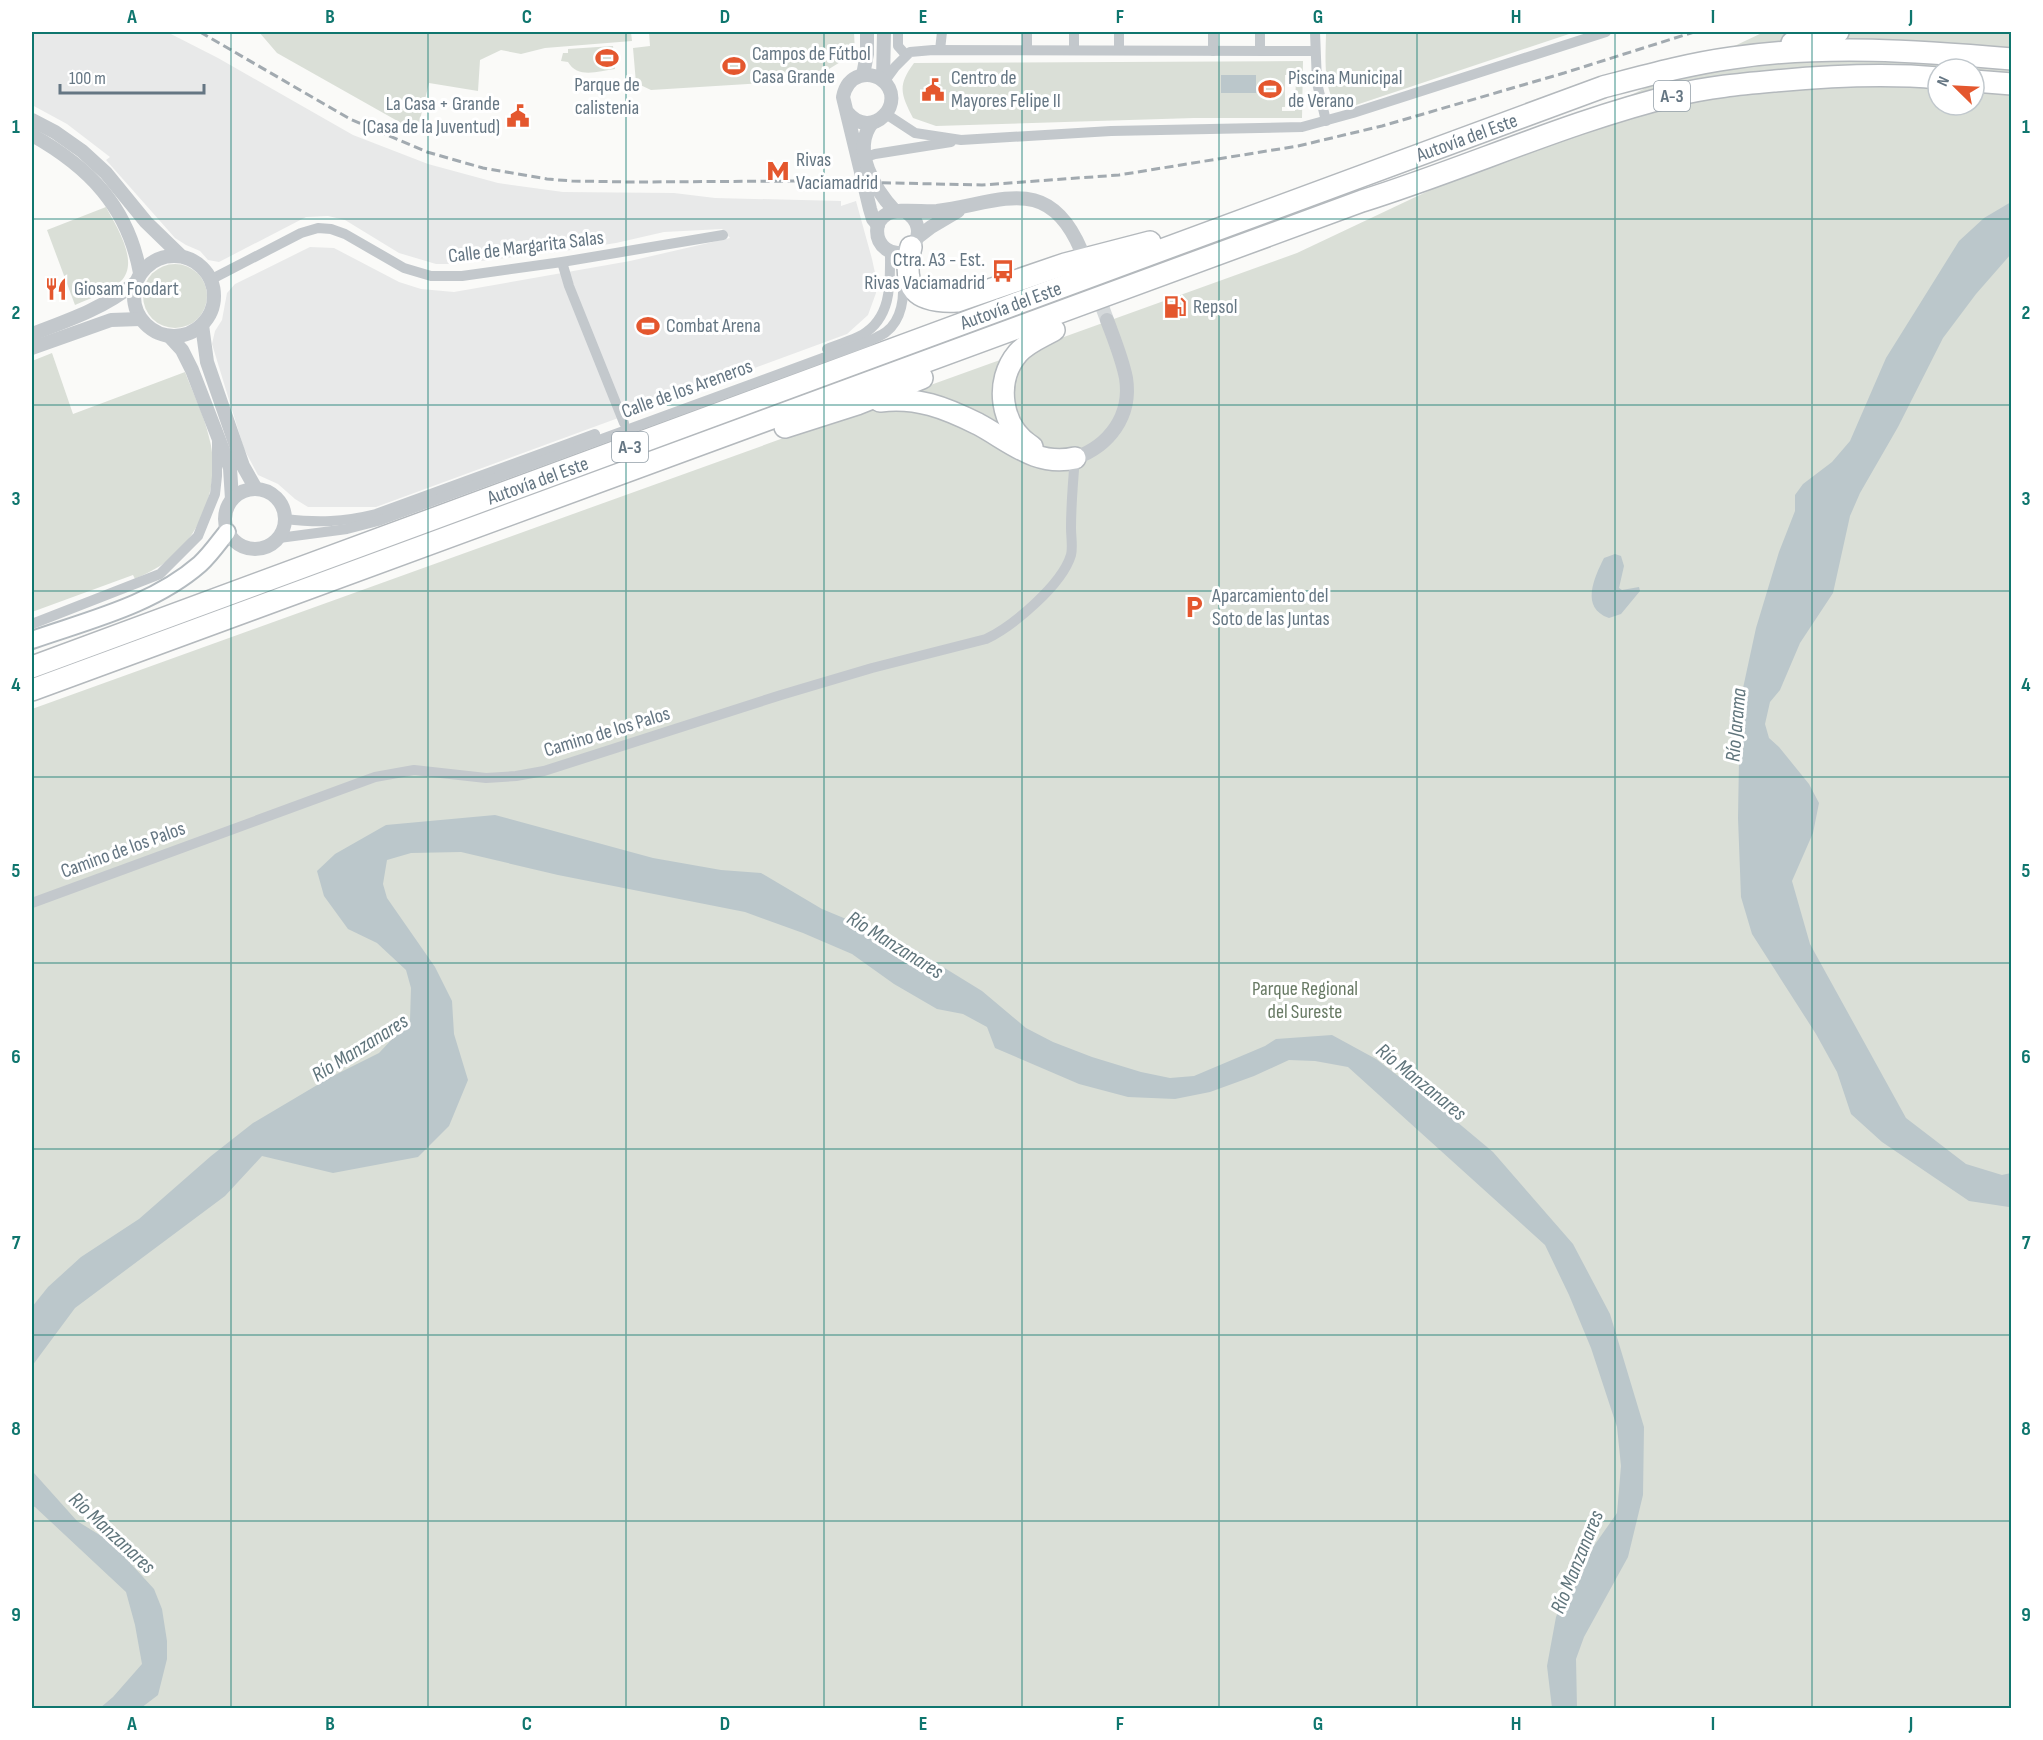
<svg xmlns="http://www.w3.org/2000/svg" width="2043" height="1740" font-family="'Sofia Sans Condensed',sans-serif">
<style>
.built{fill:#e8e9e9}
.green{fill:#dadfd7;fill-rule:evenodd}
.water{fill:#bbc7cb}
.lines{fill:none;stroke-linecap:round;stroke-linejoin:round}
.tertiary-tunnel{stroke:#d5d9db;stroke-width:14;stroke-dasharray:14 7;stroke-linecap:butt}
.secondary-casing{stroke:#b3babf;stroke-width:20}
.motorway-casing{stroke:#b4b9bd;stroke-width:24}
.minor{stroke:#c3c8cc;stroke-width:10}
.tertiary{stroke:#c3c8cc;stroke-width:14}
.secondary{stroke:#fff;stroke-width:16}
.motorway{stroke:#fff;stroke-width:21}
.rail{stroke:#a2aab0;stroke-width:3;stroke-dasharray:9 4.5;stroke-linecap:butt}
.grid{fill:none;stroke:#0f766e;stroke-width:1.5;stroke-opacity:0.55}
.labels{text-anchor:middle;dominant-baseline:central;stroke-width:6;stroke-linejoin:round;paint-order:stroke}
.shield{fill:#fff;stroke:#939fa8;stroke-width:1.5}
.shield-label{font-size:18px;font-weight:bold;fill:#657683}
.poi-label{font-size:20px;fill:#657683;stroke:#fff;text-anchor:start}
.street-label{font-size:20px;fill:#657683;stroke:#fff}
.park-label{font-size:20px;fill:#687a64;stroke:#fff}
.water-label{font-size:21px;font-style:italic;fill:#60757c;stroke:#fff}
.neatline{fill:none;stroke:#0f766e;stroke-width:2}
.grid-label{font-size:20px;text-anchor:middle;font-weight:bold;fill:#0f766e}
</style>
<rect width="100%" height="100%" fill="#fafaf8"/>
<path class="built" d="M32 32H167L218 58 353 135 428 164 498 183 563 192 674 193 715 198 841 201V206L856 201 872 259 877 282 876 293 868 315 847 334 376 507H308L295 499 278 484 258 475 244 449 212 344 215 331 222 320 227 293 235 284 310 247 334 248 399 282 421 289 454 292 630 261 730 238 722 229 664 232 616 243 564 251 456 264H436L399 253 345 220 328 216 306 217 219 262 208 260 200 251 186 245 175 238 106 160 110 157 67 124 32 105Z"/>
<g class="green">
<path d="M259 32H631L632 41 545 48 521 54 501 50 480 60 478 91 429 83 417 132 277 53Z"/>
<path d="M649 32H854L855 53 811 80 651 90 636 83 633 48 650 46Z"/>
<path d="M1326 32H1575L1353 106 1349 105 1343 109C1321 99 1326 52 1326 32Z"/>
<path d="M1764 32H2011V1708H32V709L1297 253ZM1938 69H1974V105H1938Z"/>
<path d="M613 46 615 69C598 71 578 79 568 62L561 61 563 53H568V49Z"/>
<path d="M1303 61 1302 118H1194L936 126 913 118C901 94 897 86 914 63ZM1285 75H1296L1295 111H1282V107H1285Z"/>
<path d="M106 207C116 226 140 262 121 281 109 293 90 298 75 305L47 230Z"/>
<circle cx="175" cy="296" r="32"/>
<path d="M52 353 73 414 185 372C193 393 204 415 209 437 222 484 201 540 160 566 152 571 143 575 135 579L133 575 32 612V361Z"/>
</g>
<g class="water">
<rect x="1221" y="75" width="35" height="18"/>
<path d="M2011 202V254L1976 294 1943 338 1898 427 1860 493 1850 516 1833 593 1800 643 1780 690 1770 702 1765 724 1769 738 1779 747 1809 784 1819 803 1813 833 1792 881 1810 944 1906 1118 1966 1164 2002 1175 2011 1173V1207H2009L1969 1201 1882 1142 1851 1114 1837 1072 1816 1034 1752 934 1741 897 1738 818 1740 702 1756 628 1779 552 1795 511V495L1803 484 1832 462 1850 441 1886 358 1959 241 1984 218Z"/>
<path d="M1615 554 1621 556 1624 566 1619 588 1622 590 1639 587 1640 591 1621 614 1609 618C1580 608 1594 578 1604 558Z"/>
<path d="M495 815 653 858 721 870 761 873 822 909 904 943 982 991 1026 1028 1053 1042 1092 1057 1141 1072 1170 1078 1194 1076 1265 1046 1276 1039 1332 1035 1376 1059 1444 1111 1493 1152 1573 1244 1610 1314 1644 1427 1643 1495 1628 1557 1584 1637 1576 1659 1577 1708H1552L1547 1666 1556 1617 1572 1577 1617 1513 1621 1466 1617 1427 1591 1348 1569 1295 1545 1245 1348 1067 1315 1061 1289 1060 1254 1076 1210 1092 1175 1099 1128 1097 1079 1084 995 1048 987 1027 963 1014 937 1009 894 984 852 954 803 933 745 912 558 875 461 852 411 853 387 860 383 884 387 898 435 967 452 1001 454 1034 468 1080 449 1126 418 1157 333 1173 262 1156 225 1196 75 1308 32 1366V1307L48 1287 81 1257 139 1219 211 1156 253 1123 329 1078 379 1053 410 1020 411 988 406 970 377 943 348 929 324 896 317 871 335 854 386 825Z"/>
<path d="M32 1467 34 1473 77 1521 111 1542 154 1589 162 1609 167 1641V1659L158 1695 141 1708H100L113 1697 142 1664 135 1625 126 1592 35 1507 32 1506Z"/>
</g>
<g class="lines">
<path class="tertiary-tunnel" d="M1088 268 1107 320"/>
<g class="secondary-casing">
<path id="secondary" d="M32 640C89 620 153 605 200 564 210 555 219 542 227 532"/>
</g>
<g class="motorway-casing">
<g id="motorway">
<path d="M1792 43 1838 32"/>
<path d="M1974 81 2012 84"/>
<path d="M911 247C901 289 916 303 957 301L1065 264 1150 242"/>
<path d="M880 401C916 396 946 408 978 424 1010 441 1036 467 1075 458"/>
<path d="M785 427 857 404 922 378"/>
<path d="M1032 447C1000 427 994 381 1018 353 1028 342 1042 337 1054 330"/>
<path d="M32 667 1603 87C1645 76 1688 64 1732 58 1825 44 1919 51 2012 59"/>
<path d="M32 690 1362 201C1467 168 1569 121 1676 95 1708 87 1742 84 1775 81 1829 76 1884 73 1938 78"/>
</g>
</g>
<g class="minor">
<path d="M898 32V46L906 55"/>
<path d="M1027 32V50"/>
<path d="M1315 32 1317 83 1326 121"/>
<path d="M940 50 942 32"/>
<path d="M1074 50V32"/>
<path d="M1119 50V32"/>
<path d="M1213 51V32"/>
<path d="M1260 51V32"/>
<path d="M884 82 895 67 910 52 933 50 1315 51"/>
<path d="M886 114 915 133 961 140 1111 131 1302 127 1353 113 1606 32"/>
<path d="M866 157 875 154 951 142"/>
<path d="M562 262 569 286 624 423"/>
<path d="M210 280 301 233 318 228 331 229 345 234 404 268 431 276H462L562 262 723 235"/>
<path d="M827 349C838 344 851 341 862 335 893 317 890 281 890 251"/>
<path d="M285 519C319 523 343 522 376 514L595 434"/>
<path d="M279 538 347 529 378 521 869 341C874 338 881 336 886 332 902 320 905 296 902 279"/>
<path d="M32 624 160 574 198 536 215 494 217 476V441"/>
<path d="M32 903 375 777 414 770 486 778 516 776 544 771 781 695 872 668 986 639C1013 626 1062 585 1071 555 1073 547 1071 537 1071 528 1071 504 1073 481 1075 458"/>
</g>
<g class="tertiary">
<path d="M863 75 867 54V32"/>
<path d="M883 81 884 32"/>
<path d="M847 112C872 143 909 101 882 80 875 75 867 74 860 76 850 79 845 87 843 97L870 209 873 219 878 225"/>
<path d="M32 120 55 132 82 151 106 173 146 222 181 256"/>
<path d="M872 123C851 150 875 190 895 211"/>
<path d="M32 135C89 167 128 207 140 273"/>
<path d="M906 212C933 229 909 265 886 249 874 240 874 221 887 214 896 208 924 212 937 211 1000 203 1048 172 1081 250"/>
<path d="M918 237 931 227 958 211"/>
<circle cx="174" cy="296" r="40"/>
<path d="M202 325 207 362 243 466 256 489"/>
<path d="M32 334C69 320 104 308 135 283"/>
<path d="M170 337 182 350 192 370 230 468 232 499"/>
<path d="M32 348 111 320 140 319"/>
<path d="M1075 458C1109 446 1132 416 1126 378 1122 358 1114 339 1107 320"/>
<circle cx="255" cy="519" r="30"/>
</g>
<use href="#secondary" class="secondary"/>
<use href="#motorway" class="motorway"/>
<path class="rail" d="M200 32 350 119 427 152 483 168 547 179 572 181 631 182 807 181 982 185 1119 175 1298 146 1382 126 1564 73 1694 32"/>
</g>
<path class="grid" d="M231 32V1708M428 32V1708M626 32V1708M824 32V1708M1022 32V1708M1219 32V1708M1417 32V1708M1615 32V1708M1812 32V1708M32 219H2012M32 405H2012M32 591H2012M32 777H2012M32 963H2012M32 1149H2012M32 1335H2012M32 1521H2012"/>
<defs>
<g id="stadium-bare" transform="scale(1.8)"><path d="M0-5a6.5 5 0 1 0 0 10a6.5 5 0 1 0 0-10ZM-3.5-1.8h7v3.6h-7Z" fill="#e4572e" stroke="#fff" stroke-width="2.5" paint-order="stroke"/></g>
<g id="civic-bare" transform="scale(1.8)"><path d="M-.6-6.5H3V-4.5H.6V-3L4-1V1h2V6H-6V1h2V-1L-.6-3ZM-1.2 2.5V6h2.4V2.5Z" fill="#e4572e" stroke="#fff" stroke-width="2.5" paint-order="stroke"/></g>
<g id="metro-bare" transform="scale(1.8)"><path d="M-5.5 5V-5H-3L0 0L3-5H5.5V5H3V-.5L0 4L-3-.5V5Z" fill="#e4572e" stroke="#fff" stroke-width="2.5" paint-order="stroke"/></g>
<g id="bus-bare" transform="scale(1.8)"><path d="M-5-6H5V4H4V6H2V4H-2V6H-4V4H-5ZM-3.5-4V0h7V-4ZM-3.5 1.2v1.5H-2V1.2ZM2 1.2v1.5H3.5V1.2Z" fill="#e4572e" stroke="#fff" stroke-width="2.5" paint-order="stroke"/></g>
<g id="restaurant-bare" transform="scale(1.8)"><path d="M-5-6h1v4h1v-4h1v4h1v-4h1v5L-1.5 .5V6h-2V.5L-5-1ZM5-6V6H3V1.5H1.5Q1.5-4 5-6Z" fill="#e4572e" stroke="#fff" stroke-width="2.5" paint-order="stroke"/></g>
<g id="fuel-bare" transform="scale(1.8)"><path d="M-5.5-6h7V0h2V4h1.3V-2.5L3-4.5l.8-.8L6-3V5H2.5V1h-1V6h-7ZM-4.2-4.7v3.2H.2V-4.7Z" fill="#e4572e" stroke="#fff" stroke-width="2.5" paint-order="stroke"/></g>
<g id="parking-bare" transform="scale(1.8)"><path d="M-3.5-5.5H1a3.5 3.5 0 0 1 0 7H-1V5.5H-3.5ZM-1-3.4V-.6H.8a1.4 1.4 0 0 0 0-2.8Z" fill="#e4572e" stroke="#fff" stroke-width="2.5" paint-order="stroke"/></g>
</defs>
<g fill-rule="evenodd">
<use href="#stadium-bare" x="607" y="58"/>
<use href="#stadium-bare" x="734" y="66"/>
<use href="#stadium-bare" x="1270" y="89"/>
<use href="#civic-bare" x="933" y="90"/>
<use href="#civic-bare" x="518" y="116"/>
<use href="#metro-bare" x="778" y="171"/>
<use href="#bus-bare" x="1003" y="271"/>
<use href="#restaurant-bare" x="56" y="289"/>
<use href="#fuel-bare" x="1175" y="307"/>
<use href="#stadium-bare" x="648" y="326"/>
<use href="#parking-bare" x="1194" y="607"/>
</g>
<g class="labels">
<g class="shield">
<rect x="1654" y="81" width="36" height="30" rx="4.5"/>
<rect x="612" y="432" width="36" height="30" rx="4.5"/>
</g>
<g class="shield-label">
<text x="1672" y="96">A-3</text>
<text x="630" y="447">A-3</text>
</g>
<g class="poi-label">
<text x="752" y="54">Campos de Fútbol<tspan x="752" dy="23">Casa Grande</tspan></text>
<text x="951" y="78">Centro de<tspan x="951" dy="23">Mayores Felipe II</tspan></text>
<text x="1288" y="78">Piscina Municipal<tspan x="1288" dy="23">de Verano</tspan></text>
<text x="607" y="85" text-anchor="middle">Parque de<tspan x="607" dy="23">calistenia</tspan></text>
<text x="500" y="104" text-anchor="end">La Casa + Grande<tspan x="500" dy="23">(Casa de la Juventud)</tspan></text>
<text x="796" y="160">Rivas<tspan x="796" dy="23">Vaciamadrid</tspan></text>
<text x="985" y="260" text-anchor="end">Ctra. A3 - Est.<tspan x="985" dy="23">Rivas Vaciamadrid</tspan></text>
<text x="74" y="289">Giosam Foodart</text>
<text x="1193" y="307">Repsol</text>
<text x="666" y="326">Combat Arena</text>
<text x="1212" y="596">Aparcamiento del<tspan x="1212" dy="23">Soto de las Juntas</tspan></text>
</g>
<g class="street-label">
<text transform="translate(1467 138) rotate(-20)">Autovía del Este</text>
<text transform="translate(526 247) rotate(-7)">Calle de Margarita Salas</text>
<text transform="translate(1011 306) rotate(-20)">Autovía del Este</text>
<text transform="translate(687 389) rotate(-20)">Calle de los Areneros</text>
<text transform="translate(538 481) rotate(-20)">Autovía del Este</text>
<text transform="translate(607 732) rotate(-17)">Camino de los Palos</text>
<text transform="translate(123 850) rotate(-20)">Camino de los Palos</text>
</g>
<g class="park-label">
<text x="1305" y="989">Parque Regional<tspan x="1305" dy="23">del Sureste</tspan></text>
</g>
<g class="water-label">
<text transform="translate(1736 725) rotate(-85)">Río Jarama</text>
<text transform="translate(895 945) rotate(32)">Río Manzanares</text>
<text transform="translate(360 1048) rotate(-32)">Río Manzanares</text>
<text transform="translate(1421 1082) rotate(39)">Río Manzanares</text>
<text transform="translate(112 1533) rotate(43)">Río Manzanares</text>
<text transform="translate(1577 1562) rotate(-68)">Río Manzanares</text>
</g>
</g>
<rect width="2043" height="1740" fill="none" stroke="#ffffff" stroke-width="66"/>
<g transform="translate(1956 87) rotate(294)"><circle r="28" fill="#ffffff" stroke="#c1c8cd" stroke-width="1.5"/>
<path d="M0-4.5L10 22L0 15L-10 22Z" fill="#e4572e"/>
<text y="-9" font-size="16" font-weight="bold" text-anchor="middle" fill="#657683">N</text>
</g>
<path d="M60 84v9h144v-9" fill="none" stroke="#657683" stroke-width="3"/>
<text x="69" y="84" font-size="18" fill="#657683" stroke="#ffffff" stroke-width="4.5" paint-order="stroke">100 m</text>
<rect x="33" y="33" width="1977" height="1674" class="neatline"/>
<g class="grid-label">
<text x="132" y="23">A</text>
<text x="330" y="23">B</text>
<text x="527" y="23">C</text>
<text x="725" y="23">D</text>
<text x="923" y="23">E</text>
<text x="1120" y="23">F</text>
<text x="1318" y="23">G</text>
<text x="1516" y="23">H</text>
<text x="1713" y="23">I</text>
<text x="1911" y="23">J</text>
<text x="16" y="133">1</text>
<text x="2026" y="133">1</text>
<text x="16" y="319">2</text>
<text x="2026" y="319">2</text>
<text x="16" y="505">3</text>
<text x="2026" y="505">3</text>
<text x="16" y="691">4</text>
<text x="2026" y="691">4</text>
<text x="16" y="877">5</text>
<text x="2026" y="877">5</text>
<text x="16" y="1063">6</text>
<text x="2026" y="1063">6</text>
<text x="16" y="1249">7</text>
<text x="2026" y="1249">7</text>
<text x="16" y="1435">8</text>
<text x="2026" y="1435">8</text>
<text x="16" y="1621">9</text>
<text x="2026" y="1621">9</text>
<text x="132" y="1730">A</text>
<text x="330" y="1730">B</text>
<text x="527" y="1730">C</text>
<text x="725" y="1730">D</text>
<text x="923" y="1730">E</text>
<text x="1120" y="1730">F</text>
<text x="1318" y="1730">G</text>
<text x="1516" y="1730">H</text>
<text x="1713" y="1730">I</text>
<text x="1911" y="1730">J</text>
</g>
</svg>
